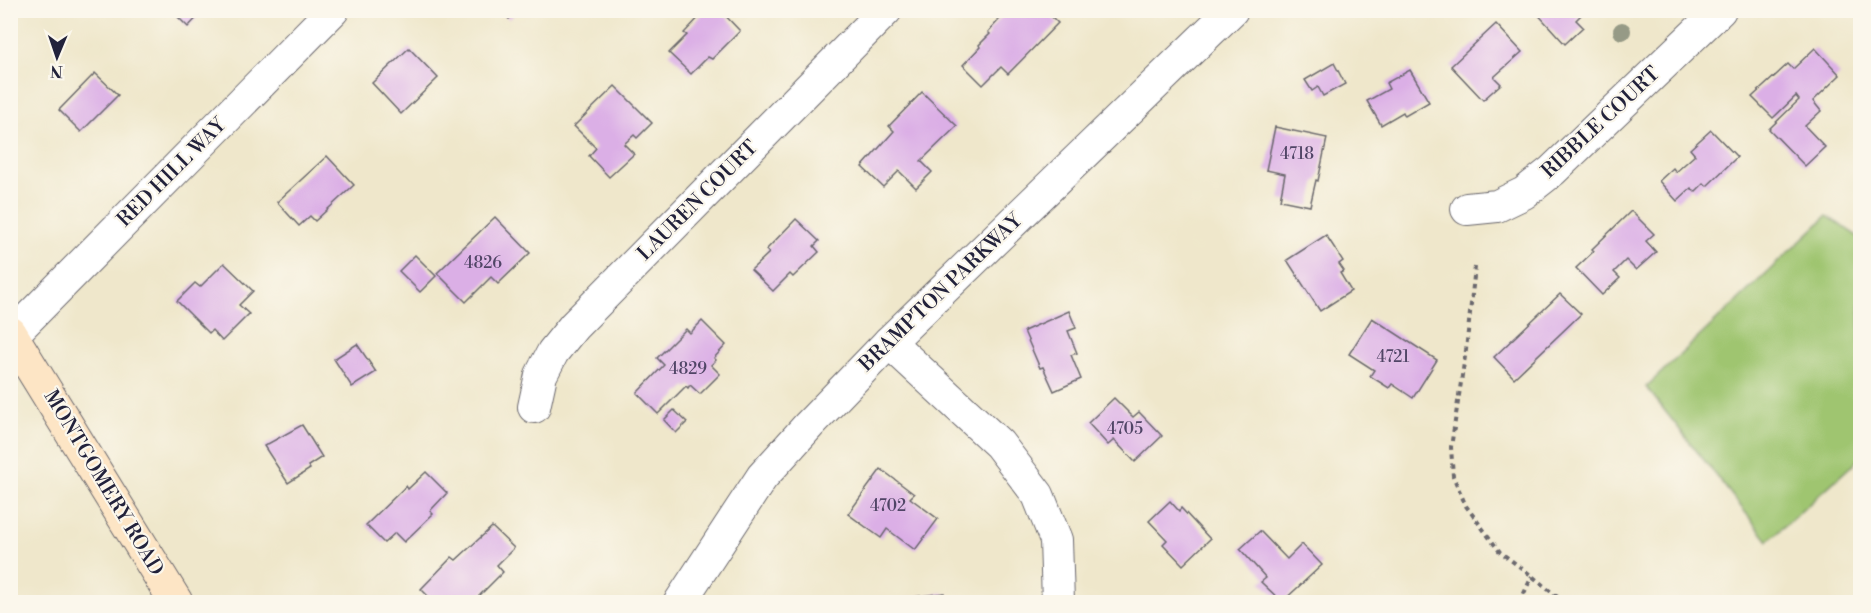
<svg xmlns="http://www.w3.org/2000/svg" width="1871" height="613" font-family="'Libre Bodoni',serif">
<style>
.green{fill:#9fc56f;stroke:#607455;stroke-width:1.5}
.building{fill:#dbafe6}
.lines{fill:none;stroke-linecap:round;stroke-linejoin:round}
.street-casing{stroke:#6a676d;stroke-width:34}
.secondary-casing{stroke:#6a676d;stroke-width:35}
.path{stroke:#6a676d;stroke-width:4;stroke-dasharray:4.5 4.5;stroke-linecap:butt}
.street{stroke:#fff;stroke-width:32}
.secondary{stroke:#fde5c5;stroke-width:33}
.tree{fill:#969a86}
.labels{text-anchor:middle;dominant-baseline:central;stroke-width:4.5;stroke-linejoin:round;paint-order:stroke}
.number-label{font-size:16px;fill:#504566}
.street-label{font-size:20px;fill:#22223b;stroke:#fbf7ec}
</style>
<rect width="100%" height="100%" fill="#fbf7ec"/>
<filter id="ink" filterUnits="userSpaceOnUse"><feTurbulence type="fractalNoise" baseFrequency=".0167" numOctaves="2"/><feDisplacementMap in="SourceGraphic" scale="12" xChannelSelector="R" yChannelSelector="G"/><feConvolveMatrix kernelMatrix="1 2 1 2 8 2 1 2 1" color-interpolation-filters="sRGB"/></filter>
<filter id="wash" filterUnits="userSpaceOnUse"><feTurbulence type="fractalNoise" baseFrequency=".008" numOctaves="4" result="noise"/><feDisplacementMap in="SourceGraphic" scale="24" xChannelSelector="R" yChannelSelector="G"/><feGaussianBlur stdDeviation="1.35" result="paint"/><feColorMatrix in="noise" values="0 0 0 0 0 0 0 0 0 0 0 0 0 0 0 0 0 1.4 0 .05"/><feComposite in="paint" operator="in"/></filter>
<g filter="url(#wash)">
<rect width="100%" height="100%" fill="#efe7cb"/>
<path class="green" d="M1827 216 1860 238V458L1768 541 1646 387Z"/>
<g id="blocks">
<g class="building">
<path d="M171 10H204L188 27Z"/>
<path d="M500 10H518L509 19Z"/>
<path d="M706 10H720L740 31 712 59 708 57 691 74 669 53 687 35 684 33Z"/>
<path d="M1008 10H1045L1058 23 1008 74 1001 67 983 85 963 65 980 47 979 45 990 34 988 32Z"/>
<path d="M1534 10H1586L1576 20 1583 27 1565 44Z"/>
<path d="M1496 24 1522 52 1494 77 1501 84 1483 100 1451 66Z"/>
<path d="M409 48 438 78 401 114 372 83Z"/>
<path d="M1815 48 1840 75 1813 101 1821 111 1805 126 1825 147 1805 166 1769 129 1799 100 1796 96 1773 118 1752 97 1788 64 1793 69Z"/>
<path d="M1334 63 1345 84 1323 96 1318 87 1312 91 1305 80Z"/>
<path d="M1410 70 1429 102 1405 116 1403 112 1381 125 1367 101 1389 89 1386 83Z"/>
<path d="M95 73 118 95 81 132 59 110Z"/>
<path d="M615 86 652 123 637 138 634 135 624 144 634 154 609 177 589 156 596 148 574 126Z"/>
<path d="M922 92 957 126 921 161 932 172 916 188 899 171 883 187 862 167 894 131 889 126Z"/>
<path d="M1275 127 1327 138 1318 181 1316 180 1310 206 1280 200 1285 174 1266 170Z"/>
<path d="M1711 130 1737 157 1707 186 1704 183 1695 192 1691 188 1677 201 1659 181 1673 168 1676 172 1695 155 1690 149Z"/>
<path d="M327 156 354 185 315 221 310 216 299 226 277 202Z"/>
<path d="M1631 211 1654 234 1646 241 1656 252 1636 270 1626 260 1614 272 1620 278 1602 295 1576 268 1594 251 1592 249Z"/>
<path d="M495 217 530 253 498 284 491 277 466 302 437 273Z"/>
<path d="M796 219 819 241 814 246 819 252 793 277 790 274 773 291 751 270 769 253 766 250Z"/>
<path d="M1326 235 1343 261 1339 264 1344 271 1340 273 1351 291 1320 311 1287 260Z"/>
<path d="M415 255 436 276 420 292 399 271Z"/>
<path d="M224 263 253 291 239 305 249 314 222 341 212 330 209 333 177 301 195 283 200 287Z"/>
<path d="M1560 294 1581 314 1514 378 1494 357Z"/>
<path d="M1069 311 1076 328 1068 331 1077 353 1071 355 1081 379 1054 391 1043 367 1040 368 1024 331Z"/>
<path d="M1372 318 1437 360 1413 398 1392 384 1389 388 1370 376 1374 370 1349 354Z"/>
<path d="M702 321 726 345 714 358 716 360 711 365 720 374 700 394 690 385 688 388 686 386 658 414 637 393 664 365 657 358 686 329 690 333Z"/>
<path d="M357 344 376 372 352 387 334 359Z"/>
<path d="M1114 398 1133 417 1139 412 1162 436 1135 462 1114 440 1108 445 1088 423Z"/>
<path d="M674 410 687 422 676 433 664 420Z"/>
<path d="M302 425 322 457 308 466 310 469 288 483 264 446Z"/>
<path d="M881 469 914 494 910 498 938 519 915 550 887 529 881 538 848 514Z"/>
<path d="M426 472 447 493 430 511 433 514 404 542 395 533 384 543 366 525 406 486 408 489Z"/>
<path d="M1170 501 1179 511 1181 508 1210 539 1183 565 1163 544 1167 540 1149 521Z"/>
<path d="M492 527 514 548 497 565 503 572 473 602H434L421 589 452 557 456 560Z"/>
<path d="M1260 531 1287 559 1302 544 1322 565 1282 602 1261 582 1266 578 1240 549Z"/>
<path d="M944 593 945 602H907L906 598Z"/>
</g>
</g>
</g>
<g filter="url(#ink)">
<use href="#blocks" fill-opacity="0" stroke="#6a676d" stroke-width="1.5"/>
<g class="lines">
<g class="street-casing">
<g id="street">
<path d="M1467 209 1497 206 1524 193 1552 171 1720 10"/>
<path d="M12 335 333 10"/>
<path d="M889 342 999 444 1038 495 1056 540 1058 602"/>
<path d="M534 407 541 375 553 352 574 326 886 10"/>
<path d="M680 602 762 477 809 425 889 342 1232 10"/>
</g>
</g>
<g class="secondary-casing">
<path id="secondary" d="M10 333 176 602"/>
</g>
<g class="path">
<path d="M1475 267 1466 350 1451 447 1453 476 1466 506 1500 552 1532 576 1556 596"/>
<path d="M1520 602 1532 576"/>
<path d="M1546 602 1556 596 1568 602"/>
</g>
<use href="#street" class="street"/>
<use href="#secondary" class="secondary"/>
</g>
<circle class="tree" cx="1622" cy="31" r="9"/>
</g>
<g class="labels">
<g class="number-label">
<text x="1297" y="154">4718</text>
<text x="483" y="263">4826</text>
<text x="1393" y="357">4721</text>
<text x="688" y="369">4829</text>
<text x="1125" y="429">4705</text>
<text x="888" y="506">4702</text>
</g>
<g class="street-label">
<text transform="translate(1601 123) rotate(-43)">RIBBLE COURT</text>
<text transform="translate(172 173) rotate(-45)">RED HILL WAY</text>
<text transform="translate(698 201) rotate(-45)">LAUREN COURT</text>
<text transform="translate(941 293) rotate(-44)">BRAMPTON PARKWAY</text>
<text transform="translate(103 483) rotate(59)">MONTGOMERY ROAD</text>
</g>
</g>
<rect width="1871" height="613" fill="none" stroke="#fbf7ec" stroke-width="36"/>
<g transform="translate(57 57) rotate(182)" stroke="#fbf7ec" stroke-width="4.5" paint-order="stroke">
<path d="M0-4.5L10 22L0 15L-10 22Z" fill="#22223b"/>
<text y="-9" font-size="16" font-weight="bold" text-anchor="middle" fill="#22223b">N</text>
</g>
</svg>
